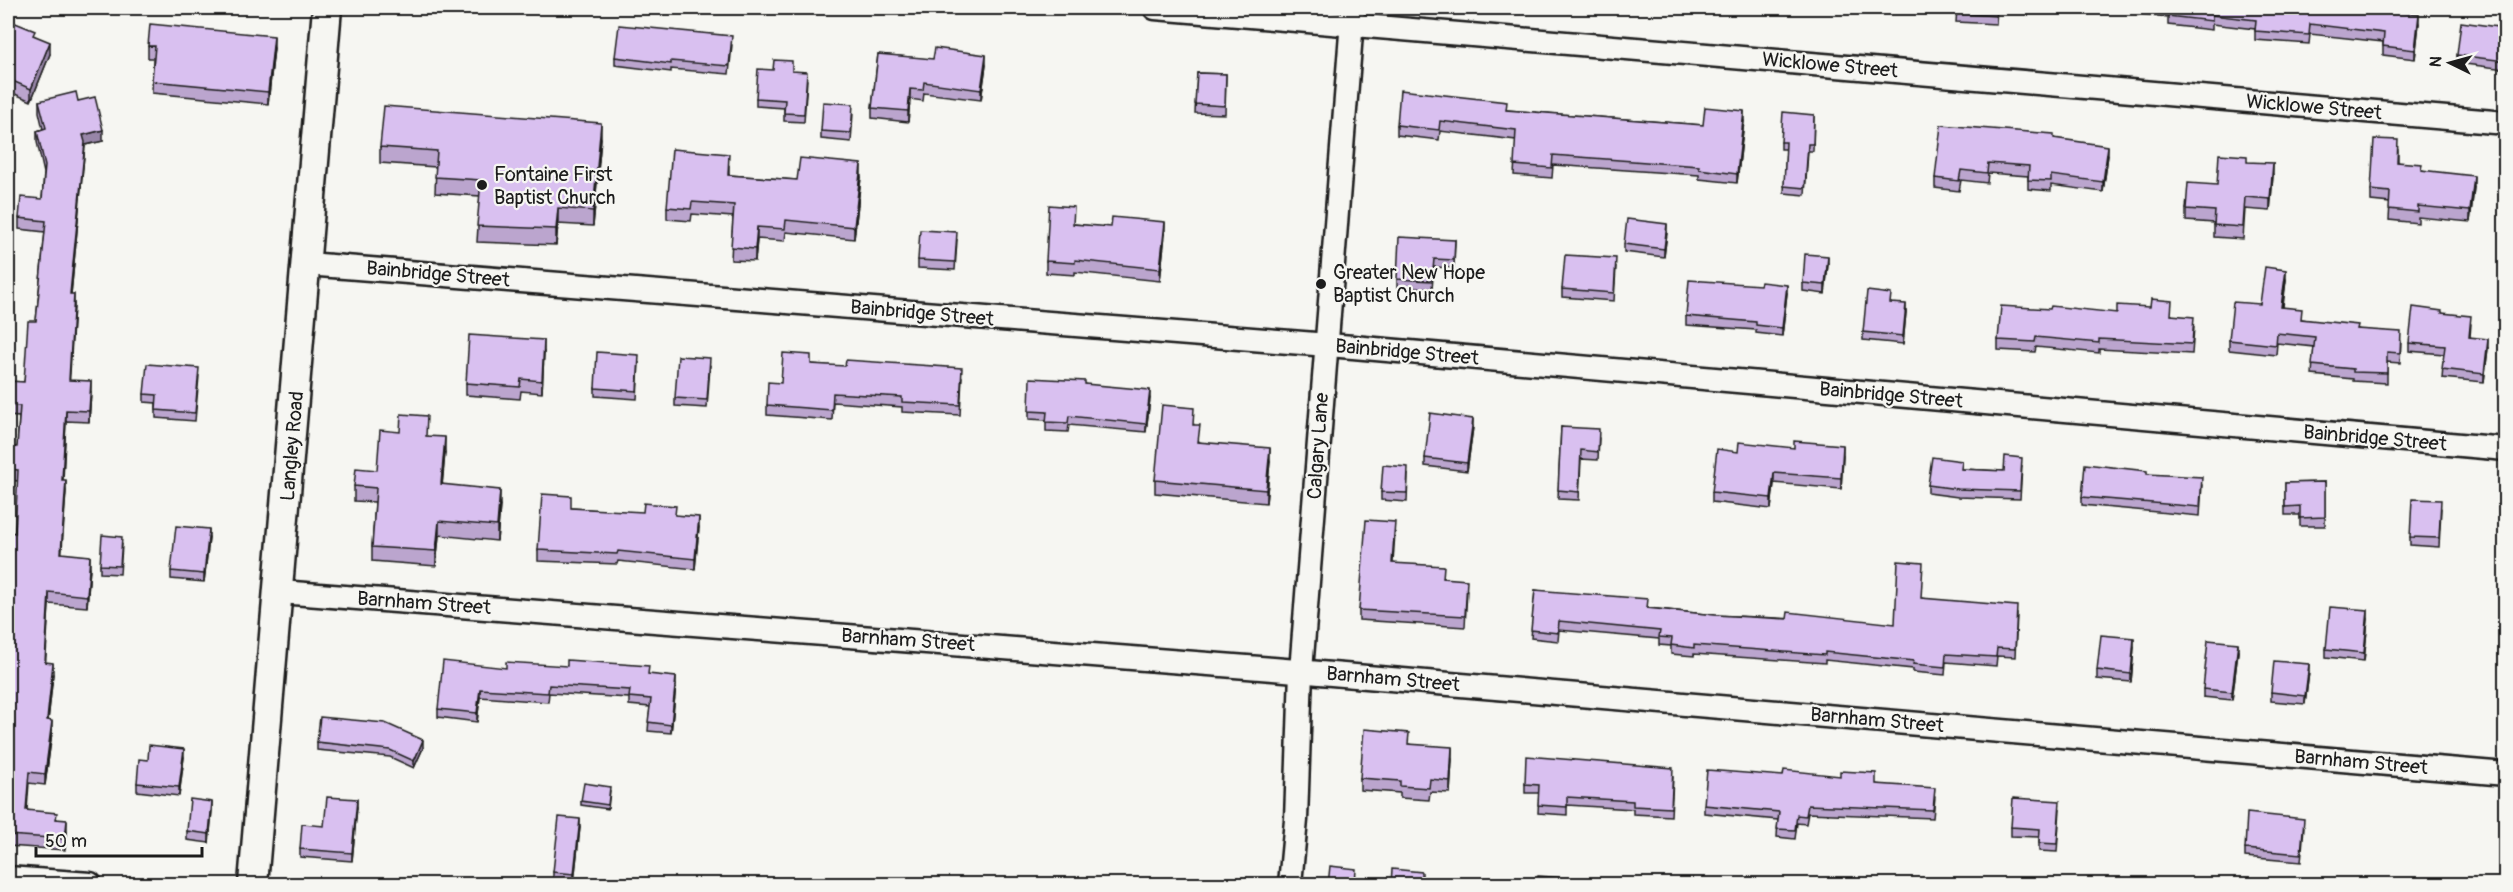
<svg xmlns="http://www.w3.org/2000/svg" width="2513" height="892" font-family="Pangolin,sans-serif">
<style>
.lines{fill:none;stroke-linecap:round;stroke-linejoin:round}
.minor-casing{stroke:#1c1c1c;stroke-width:27}
.tertiary-casing{stroke:#1c1c1c;stroke-width:33}
.minor{stroke:#f6f6f2;stroke-width:22}
.tertiary{stroke:#f6f6f2;stroke-width:28}
.wall{fill:#bba5ce;stroke:#1c1c1c;stroke-width:1.5}
.shaded-wall{fill:#9886a8;stroke:#1c1c1c;stroke-width:1.5}
.building{fill:#d9c0f0;stroke:#1c1c1c;stroke-width:1.5}
.poi-dot{fill:#1c1c1c;stroke:#f6f6f2;stroke-width:2}
.labels{text-anchor:middle;dominant-baseline:central;stroke-width:4.5;stroke-linejoin:round;paint-order:stroke}
.street-label{font-size:20px;fill:#1c1c1c;stroke:#f6f6f2}
.poi-label{font-size:20px;fill:#1c1c1c;stroke:#f6f6f2;text-anchor:start}
</style>
<rect width="100%" height="100%" fill="#f6f6f2"/>
<filter id="ink" filterUnits="userSpaceOnUse"><feTurbulence type="fractalNoise" baseFrequency=".0167" numOctaves="2"/><feDisplacementMap in="SourceGraphic" scale="12" xChannelSelector="R" yChannelSelector="G"/><feConvolveMatrix kernelMatrix="1 2 1 2 8 2 1 2 1" color-interpolation-filters="sRGB"/></filter>
<g filter="url(#ink)">
<g class="lines">
<g class="minor-casing">
<g id="minor">
<path d="M1155 8 2506 123"/>
<path d="M307 264 1353 347 2506 449"/>
<path d="M280 592 1273 669 2506 774"/>
<path d="M8 878 90 884"/>
<path d="M1290 884 1296 820 1301 671 1353 8"/>
</g>
</g>
<g class="tertiary-casing">
<path id="tertiary" d="M253 884 327 8"/>
</g>
<use href="#minor" class="minor"/>
<use href="#tertiary" class="tertiary"/>
</g>
<g class="wall">
<path d="M1839 8H1879V15L1839 11Z"/>
<path d="M1957 8H1997L1996 24 1956 22Z"/>
<path d="M2131 8H2368L2419 23 2415 59 2383 55V42L2310 34 2309 44 2255 40V29L2212 24V30L2168 25V17L2131 13Z"/>
<path d="M8 20 35 36 50 54 31 101 8 91Z"/>
<path d="M2505 28V69L2457 63V55Z"/>
<path d="M732 45 729 74 671 69V72L615 65V57Z"/>
<path d="M148 46 274 48 268 104 152 93 153 58H148Z"/>
<path d="M878 54 986 65 981 100 924 93 923 101 910 99 908 122 872 118V108Z"/>
<path d="M792 71 807 80 804 122 784 121V108L756 106V98Z"/>
<path d="M1197 73 1226 74 1225 114 1195 113Z"/>
<path d="M39 101H78L103 141 85 145 71 294 74 305 69 380 91 392 89 422 66 421 63 480 66 491 61 553 90 567 87 607 49 604 45 662 53 674 48 720 52 732 45 785 29 783 27 810 57 819 67 831 65 850 8 846V667L10 635 8 634V573L15 533 18 481 8 480V446L17 447 19 417 8 416V381L24 382 36 321 45 232 19 229V218L42 199 44 173 37 142V131L43 129 39 112Z"/>
<path d="M1507 110 1703 125 1744 121 1737 183 1699 179V175L1553 165 1552 178 1514 175 1516 140 1440 131 1439 140 1397 135V125Z"/>
<path d="M853 113 851 142 821 139V131Z"/>
<path d="M1814 115 1813 151H1808L1805 195 1784 193 1786 149H1781V142Z"/>
<path d="M601 138 593 226 558 224 556 245 477 242 480 196 435 193 436 167 380 163V147Z"/>
<path d="M2054 138 2108 155 2103 192 2051 185V191L2028 189V176L1988 173 1987 183 1961 180 1959 191 1935 188V178Z"/>
<path d="M2398 151V162L2422 170 2474 187 2470 222 2418 217V223L2389 220 2390 203 2371 201V190Z"/>
<path d="M2247 162 2273 175 2270 211 2245 209 2243 239 2214 237V223L2186 221V209Z"/>
<path d="M729 166V175L797 180 861 177 854 239 786 232 785 241 757 239 755 261 731 260 733 217 692 214 691 221 667 219V207Z"/>
<path d="M1074 224 1165 234 1160 281 1075 272V275L1046 273V261Z"/>
<path d="M1667 232 1664 257 1624 252V244Z"/>
<path d="M957 240 955 270 918 268V260Z"/>
<path d="M1455 240 1454 268 1434 267 1432 289 1397 287V279Z"/>
<path d="M1828 264 1825 294 1803 291V283Z"/>
<path d="M1616 267 1614 301 1562 297V289Z"/>
<path d="M2286 280 2283 307 2302 319 2358 329 2401 341 2400 363 2387 362V383L2353 381V379L2312 375 2314 347 2277 343 2276 355 2229 350V340L2260 304Z"/>
<path d="M1787 293 1782 336 1756 333V330L1686 325V316Z"/>
<path d="M1891 303 1906 312 1903 344 1863 340V332Z"/>
<path d="M2117 313 2172 315 2194 327 2192 354 2099 349V353L2036 347 2035 352 1998 350V340Z"/>
<path d="M2442 313 2471 324 2470 337 2488 348 2484 382 2442 378 2444 354 2409 351V343Z"/>
<path d="M544 352 542 393 521 391 520 399 466 395V383Z"/>
<path d="M639 363 637 399 595 396V388Z"/>
<path d="M811 364 962 377 960 415 902 412V407L833 402 832 420 767 415V405L781 383Z"/>
<path d="M710 366 707 408 675 406V398Z"/>
<path d="M199 376 195 421 156 418V403L144 402V394Z"/>
<path d="M1085 384 1150 398 1146 432 1069 425 1068 432 1046 431V420L1029 419V411Z"/>
<path d="M1194 425 1199 442 1270 461 1266 503 1155 493V480Z"/>
<path d="M1473 427 1467 471 1425 466V458Z"/>
<path d="M1561 427 1599 438 1598 460 1581 459 1579 500 1558 499Z"/>
<path d="M427 436 445 452 442 484 500 505 497 541 439 535 436 566 372 561V547L375 502 354 501V486L377 470Z"/>
<path d="M1738 452 1843 455 1841 489 1774 483 1771 509 1712 502V492Z"/>
<path d="M2022 466 2020 499 1958 497 1928 493V485L1962 469 2004 471Z"/>
<path d="M1408 475 1407 502 1381 500V492Z"/>
<path d="M2325 482V526H2300V515H2285V483Z"/>
<path d="M2202 485 2200 516 2082 505V497Z"/>
<path d="M571 508 676 515 699 527 695 569 618 561 617 564 538 561V550Z"/>
<path d="M2441 509 2439 547 2410 545V537Z"/>
<path d="M1395 532 1393 563 1444 578 1467 590 1465 627 1359 620V610Z"/>
<path d="M209 538 204 582 171 579V571Z"/>
<path d="M122 545 120 574 100 573V565Z"/>
<path d="M1535 590 1648 608 1715 615 1895 624 1922 598 2017 614 2015 657 1997 656 1996 666 1946 662 1945 675 1913 672V669L1825 660V663L1694 654V656L1671 654V646L1659 645V639L1559 630 1558 641 1531 638Z"/>
<path d="M2368 619 2364 661 2326 657V649Z"/>
<path d="M2134 647 2131 682 2097 679V670Z"/>
<path d="M2238 652 2232 700 2203 697V689Z"/>
<path d="M506 668 676 685 671 733 648 731 650 707 629 705V698L549 693 548 702 480 697 477 722 438 717V709Z"/>
<path d="M2309 672 2305 704 2271 701V692Z"/>
<path d="M317 742 423 748 414 768 390 757 317 750Z"/>
<path d="M1409 744 1452 759 1450 793 1430 792 1429 800 1400 798V793L1360 790V778Z"/>
<path d="M184 757 179 796 137 791V783L148 760Z"/>
<path d="M1673 777 1671 816 1633 814V809L1567 805V815L1538 813 1539 793H1525V784Z"/>
<path d="M1876 784 1935 797 1933 818 1808 813 1806 824 1797 823 1795 839 1777 837 1778 820 1704 813V805Z"/>
<path d="M610 791 608 809 581 805V801Z"/>
<path d="M357 807 352 861 300 857V849L324 826Z"/>
<path d="M2060 809 2057 852 2039 851V837L2011 836V827Z"/>
<path d="M212 810 209 843 187 840V831Z"/>
<path d="M580 827 574 882 553 880V872Z"/>
<path d="M2304 827 2301 862 2245 857V849Z"/>
</g>
<g class="shaded-wall">
<path d="M2419 14V23L2415 59V50Z"/>
<path d="M274 36V48L268 104V92Z"/>
<path d="M50 42V54L31 101V89Z"/>
<path d="M986 55V65L981 100V90Z"/>
<path d="M910 89V99L908 122V111Z"/>
<path d="M1744 111V121L1737 183V174Z"/>
<path d="M601 123V138L593 226V211Z"/>
<path d="M103 130V141L85 145 70 305V294L83 135Z"/>
<path d="M2108 146V155L2103 192V182Z"/>
<path d="M2273 163V175L2270 211V199Z"/>
<path d="M861 164V177L854 239V227Z"/>
<path d="M2474 176V187L2470 222V211Z"/>
<path d="M558 208V224L556 245V229Z"/>
<path d="M1165 222V234L1160 281V269Z"/>
<path d="M1667 224V232L1664 257V249Z"/>
<path d="M757 227V239L755 261V249Z"/>
<path d="M1828 256V264L1825 294V285Z"/>
<path d="M2286 270V280L2281 316V307Z"/>
<path d="M1787 285V293L1782 336V328Z"/>
<path d="M74 294V305L69 391V380Z"/>
<path d="M1906 304V312L1903 344V336Z"/>
<path d="M2488 339V348L2484 382V374Z"/>
<path d="M544 340V352L542 393V381Z"/>
<path d="M91 381V392L89 422V411Z"/>
<path d="M1150 390V398L1146 432V424Z"/>
<path d="M66 410V421L62 491V480Z"/>
<path d="M1473 419V427L1467 471V463Z"/>
<path d="M445 437V452L441 499V484Z"/>
<path d="M1843 445V455L1841 489V478Z"/>
<path d="M1270 448V461L1266 503V490Z"/>
<path d="M1774 473V483L1771 509V498Z"/>
<path d="M66 480V491L61 564V553Z"/>
<path d="M500 490V505L497 541V526Z"/>
<path d="M699 517V527L695 569V559Z"/>
<path d="M439 521V535L436 566V551Z"/>
<path d="M209 529V538L204 582V574Z"/>
<path d="M90 556V567L87 607V596Z"/>
<path d="M49 592V604L45 673V662Z"/>
<path d="M2368 610V619L2364 661V653Z"/>
<path d="M2134 638V647L2131 682V674Z"/>
<path d="M2238 643V652L2232 700V692Z"/>
<path d="M53 663V674L47 731V720Z"/>
<path d="M2309 664V672L2305 704V696Z"/>
<path d="M676 677V685L671 733V725Z"/>
<path d="M480 689V697L477 722V713Z"/>
<path d="M52 721V732L45 785V774Z"/>
<path d="M423 740V748L414 768V761Z"/>
<path d="M1452 747V759L1450 793V781Z"/>
<path d="M184 749V757L179 796V787Z"/>
<path d="M357 799V807L352 861V853Z"/>
<path d="M212 802V810L209 843V834Z"/>
<path d="M580 819V827L574 882V874Z"/>
<path d="M67 820V831L65 850V839Z"/>
</g>
<g class="building">
<path d="M1957 8H1996V16L1956 13Z"/>
<path d="M2168 8H2368L2419 14 2415 50 2383 46 2384 33 2310 24 2309 35 2255 31 2256 20 2212 15V21L2168 16Z"/>
<path d="M8 20 35 31 33 35 50 42 31 89 8 79Z"/>
<path d="M2461 22 2505 28V61L2457 55Z"/>
<path d="M150 24 274 36 268 92 152 81 155 46H148Z"/>
<path d="M619 25 732 36 729 66 671 61V64L615 57Z"/>
<path d="M935 48 986 55 981 90 924 82 923 90 910 89 908 111 872 108 878 54 933 59Z"/>
<path d="M774 60 792 61V71L807 72 804 114 784 113 785 100 756 98 758 69 773 70Z"/>
<path d="M1197 73 1226 74 1225 106 1195 104Z"/>
<path d="M1400 90 1507 102 1506 110 1703 125 1705 107 1744 111 1737 174 1699 169V166L1553 155 1552 168 1514 165 1516 130 1440 121 1439 130 1397 125Z"/>
<path d="M76 92 78 101 95 97 103 130 83 135 85 142 70 294H74L69 380 91 381 89 411 66 410 62 480H66L61 553 90 556 87 596 49 592 45 662 53 663 47 720 52 721 45 774 29 772 26 810 57 813 56 819 67 820 65 839 8 835V667L10 624 8 623V573L11 532 15 533 18 470 8 469V446L17 447 20 406 8 405V381L24 382 28 321H36L46 221 19 218 21 197 42 199 45 166 37 131 46 128 39 101Z"/>
<path d="M823 102 853 104 851 133 821 131Z"/>
<path d="M384 106 601 123 593 211 558 208 556 229 477 226 481 180 435 177 437 151 380 147Z"/>
<path d="M1783 112 1814 115 1813 144H1808L1805 188 1784 186 1786 142H1781Z"/>
<path d="M1941 125 2054 134V138L2108 146 2103 182 2051 175V181L2028 180 2029 166 1988 163 1987 173 1961 170 1959 181 1935 178Z"/>
<path d="M2374 139 2398 140 2397 162 2422 164 2421 170 2474 176 2470 211 2418 206V212L2389 209 2390 192 2371 190Z"/>
<path d="M672 149 729 154 728 175 797 180 800 158 861 164 854 227 786 220 785 229 757 227 755 249 731 247 734 205 692 202 691 209 667 207Z"/>
<path d="M2219 154 2247 156V162L2273 163 2270 199 2245 197 2243 227 2214 225 2215 211 2186 209 2188 183 2217 185Z"/>
<path d="M1049 205 1074 207 1073 224 1111 227 1112 217 1165 222 1160 269 1075 260V263L1046 261Z"/>
<path d="M1627 219 1667 224 1664 249 1624 244Z"/>
<path d="M920 230 957 232 955 262 918 260Z"/>
<path d="M1399 237 1455 240 1454 260 1434 259 1432 281 1397 279Z"/>
<path d="M1805 254 1828 256 1825 285 1803 283Z"/>
<path d="M1565 255 1616 258 1614 293 1562 289Z"/>
<path d="M2265 267 2286 270 2281 307 2302 309 2301 319 2358 325 2357 329 2401 332 2400 353 2387 352V373L2353 372V369L2312 365 2315 337 2277 333 2276 345 2229 340 2233 302 2260 304Z"/>
<path d="M1689 280 1760 285 1761 282 1787 285 1782 328 1756 325V322L1686 316Z"/>
<path d="M1867 291 1891 294 1890 303 1906 304 1903 336 1863 332Z"/>
<path d="M2151 299 2172 301 2171 315 2194 317 2192 344 2099 339V343L2036 337 2035 342 1998 340 2001 306 2050 309 2051 306 2117 313V305L2150 307Z"/>
<path d="M2413 307 2442 311V313L2471 316 2469 337 2488 339 2484 374 2442 369 2445 346 2409 343Z"/>
<path d="M469 335 544 340 542 381 521 379 520 387 466 383Z"/>
<path d="M597 352 639 355 637 391 595 388Z"/>
<path d="M783 353 811 355V364L845 366 846 360 962 368 960 405 902 402V397L833 393 832 410 767 405 768 382 781 383Z"/>
<path d="M678 356 710 358 707 400 675 398Z"/>
<path d="M147 364 199 368 195 413 156 410 157 395 144 394Z"/>
<path d="M1030 378 1085 381V384L1150 390 1146 424 1069 416 1068 423 1046 422 1047 412 1029 411Z"/>
<path d="M1162 405 1194 408 1193 425H1200L1198 442 1270 448 1266 490 1155 480Z"/>
<path d="M1430 413 1473 419 1467 463 1425 458Z"/>
<path d="M401 414 427 416 426 436 445 437 441 484 500 490 497 526 439 521 436 551 372 547 376 488 354 486 356 468 377 470 380 430 400 432Z"/>
<path d="M1561 427 1599 429 1598 452 1581 450 1579 492 1558 490Z"/>
<path d="M1794 441 1843 445 1841 478 1774 473 1771 498 1712 492 1717 449 1738 452 1739 442 1794 448Z"/>
<path d="M2005 456 2022 458 2020 491 1958 489 1928 485 1932 457 1962 461 1961 469 2004 471Z"/>
<path d="M2085 464 2147 471V474L2202 477 2200 507 2082 497Z"/>
<path d="M1383 465 1408 467 1407 493 1381 492Z"/>
<path d="M2325 482V517L2300 518V506L2285 507V483Z"/>
<path d="M542 494 571 496V508L643 512 644 503 676 506 675 515 699 517 695 559 618 551 617 554 538 550Z"/>
<path d="M2412 499 2441 500 2439 538 2410 537Z"/>
<path d="M1366 520 1395 522 1392 563 1444 566 1443 578 1467 580 1465 616 1359 610Z"/>
<path d="M176 526 209 529 204 574 171 571Z"/>
<path d="M102 535 122 537 120 566 100 565Z"/>
<path d="M1898 561 1923 563 1921 598 2017 606 2015 649 1997 648 1996 657 1946 654 1945 667 1913 664 1914 661 1825 652V655L1694 645V648L1671 645 1672 638 1659 637 1660 631 1559 621 1558 633 1531 630 1535 590 1648 599 1647 608 1715 615 1787 619 1788 612 1895 624Z"/>
<path d="M2330 607 2368 610 2364 653 2326 649Z"/>
<path d="M2101 635 2134 638 2131 674 2097 670Z"/>
<path d="M2208 640 2238 643 2232 692 2203 689Z"/>
<path d="M567 660 649 666 648 674 676 677 671 725 648 722 651 699 629 697 630 690 549 685 548 693 480 689 477 713 438 709 443 661 506 668V662L567 666Z"/>
<path d="M2274 661 2309 664 2305 696 2271 692Z"/>
<path d="M320 717 385 723 423 740 414 761 390 750 317 742Z"/>
<path d="M1364 729 1409 733 1408 744 1452 747 1450 781 1430 779 1429 788 1400 786V781L1360 778Z"/>
<path d="M149 745 184 749 179 787 137 783 139 759 148 760Z"/>
<path d="M1526 756 1673 768 1671 808 1633 806V801L1567 797V807L1538 805 1539 785 1525 784Z"/>
<path d="M1707 770 1783 776 1784 770 1840 776V771L1876 773V784L1935 788 1933 810 1808 805 1806 816 1797 815 1795 830 1777 829 1779 812 1704 805Z"/>
<path d="M584 783 610 787 608 805 581 801Z"/>
<path d="M327 797 357 799 352 853 300 849 302 824 324 826Z"/>
<path d="M2013 798 2060 801 2057 844 2039 843 2040 829 2011 827Z"/>
<path d="M190 799 212 802 209 834 187 831Z"/>
<path d="M2247 813 2304 819 2301 854 2245 849Z"/>
<path d="M559 817 580 819 574 874 553 872Z"/>
<path d="M1330 866 1356 869 1355 885H1328Z"/>
<path d="M1392 869 1422 872V881L1454 885H1391Z"/>
<path d="M1538 876 1565 878 1564 883 1589 885H1538Z"/>
</g>
</g>
<g class="poi-dot">
<circle cx="482" cy="185" r="6"/>
<circle cx="1321" cy="284" r="6"/>
</g>
<g class="labels">
<g class="street-label">
<text transform="translate(1830 65) rotate(5)">Wicklowe Street</text>
<text transform="translate(2314 107) rotate(5)">Wicklowe Street</text>
<text transform="translate(438 274) rotate(5)">Bainbridge Street</text>
<text transform="translate(922 313) rotate(5)">Bainbridge Street</text>
<text transform="translate(1407 352) rotate(5)">Bainbridge Street</text>
<text transform="translate(1891 395) rotate(5)">Bainbridge Street</text>
<text transform="translate(2375 438) rotate(5)">Bainbridge Street</text>
<text transform="translate(292 446) rotate(-85)">Langley Road</text>
<text transform="translate(1318 446) rotate(-86)">Calgary Lane</text>
<text transform="translate(424 603) rotate(4)">Barnham Street</text>
<text transform="translate(908 640) rotate(4)">Barnham Street</text>
<text transform="translate(1393 679) rotate(5)">Barnham Street</text>
<text transform="translate(1877 720) rotate(5)">Barnham Street</text>
<text transform="translate(2361 762) rotate(5)">Barnham Street</text>
</g>
<g class="poi-label">
<text x="494" y="174">Fontaine First<tspan x="494" dy="23">Baptist Church</tspan></text>
<text x="1333" y="272">Greater New Hope<tspan x="1333" dy="23">Baptist Church</tspan></text>
</g>
</g>
<rect width="2513" height="892" fill="none" stroke="#f6f6f2" stroke-width="30"/>
<rect x="15" y="15" width="2483" height="862" fill="none" stroke="#1c1c1c" stroke-width="2" filter="url(#ink)"/>
<g transform="translate(2450 63) rotate(275)" stroke="#f6f6f2" stroke-width="4.5" paint-order="stroke">
<path d="M0-4.5L10 22L0 15L-10 22Z" fill="#1c1c1c"/>
<text y="-9" font-size="16" font-weight="bold" text-anchor="middle" fill="#1c1c1c">N</text>
</g>
<path d="M36 847v9h166v-9" fill="none" stroke="#1c1c1c" stroke-width="3"/>
<text x="45" y="847" font-size="18" fill="#1c1c1c" stroke="#f6f6f2" stroke-width="4.5" paint-order="stroke">50 m</text>
</svg>
